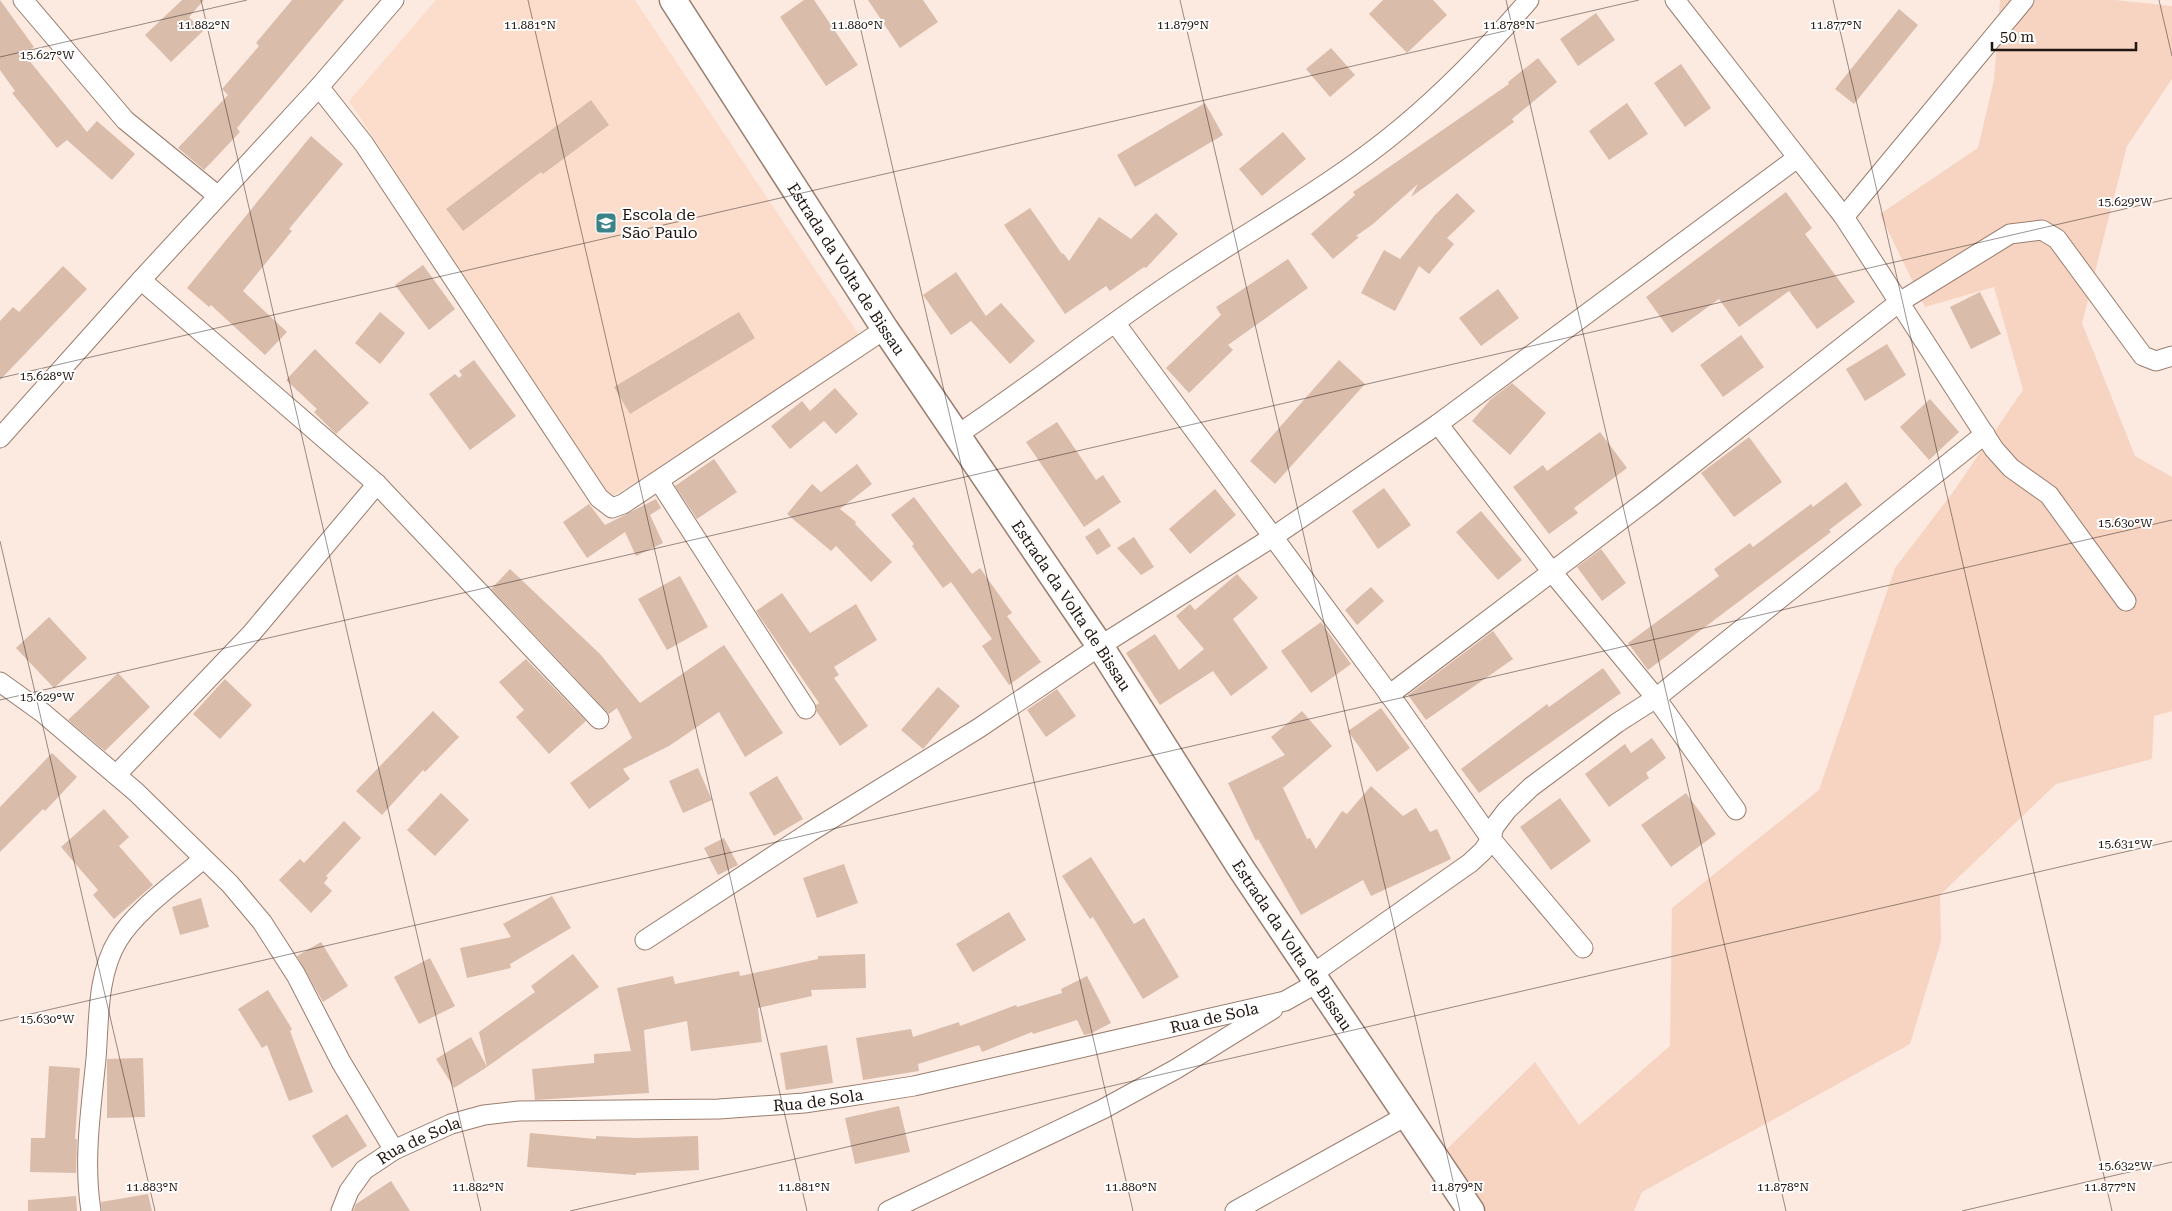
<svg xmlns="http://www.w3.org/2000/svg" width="2172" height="1211" font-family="'Roboto Serif',serif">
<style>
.built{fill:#fcddcc}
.green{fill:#f6d4c1}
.building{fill:#dabcab}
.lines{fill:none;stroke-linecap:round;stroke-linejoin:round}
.minor-casing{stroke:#9a7e6f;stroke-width:21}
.secondary-casing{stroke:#9a7e6f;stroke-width:29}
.minor{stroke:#fff;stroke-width:19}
.secondary{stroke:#fff;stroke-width:26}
.ticks{fill:none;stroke:#20150f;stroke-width:1;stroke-opacity:0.45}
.labels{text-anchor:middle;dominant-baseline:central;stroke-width:4;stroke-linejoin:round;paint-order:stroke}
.poi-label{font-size:16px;fill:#20150f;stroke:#fff;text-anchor:start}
.street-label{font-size:16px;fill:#20150f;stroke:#fff}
.ticks-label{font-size:12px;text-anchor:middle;fill:#20150f;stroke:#fff;stroke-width:4;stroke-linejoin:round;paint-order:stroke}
</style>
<rect width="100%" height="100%" fill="#fce9df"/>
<path class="built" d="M436 0H635L865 344 611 497 349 101Z"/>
<path class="green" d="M2000 0H2115L2172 6V79L2127 146 2082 323 2135 456 2172 477V711L2154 716 2152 759 2056 784 1940 895 1941 941 1910 1044 1642 1192 1634 1211H1486L1446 1150 1535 1062 1579 1125 1670 1046 1672 908 1819 790 1895 568 1953 492 2023 390 1994 287 1925 307 1880 214 1978 148 1994 80Z"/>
<g class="building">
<path d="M0 0 34 47 24 54 87 132 97 121 135 154 112 180 67 140 57 148 12 93 15 91 0 70Z"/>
<path d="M182 0H204L189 17 203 31 171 62 145 35Z"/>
<path d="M292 0H344L237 128 240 132 204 170 178 148 228 95 222 89 259 46 256 43Z"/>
<path d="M804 0H814L858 65 826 86 780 17Z"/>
<path d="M868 0H923L938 22 900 48Z"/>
<path d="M1383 0H1433L1447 15 1407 53 1369 14Z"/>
<path d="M1899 9 1918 25 1854 104 1835 89Z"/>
<path d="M1596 13 1615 40 1578 66 1560 39Z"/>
<path d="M1331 48 1355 75 1330 97 1306 69Z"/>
<path d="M1538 58 1557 82 1512 119 1514 122 1411 197 1418 184 1373 224 1356 236 1359 237 1333 259 1311 234 1355 195 1353 192 1509 84 1508 82Z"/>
<path d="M1681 64 1711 108 1685 127 1654 83Z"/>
<path d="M591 100 609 125 543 174 541 172 463 231 446 209Z"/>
<path d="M1205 103 1223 135 1135 187 1117 155Z"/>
<path d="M1627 103 1648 134 1609 160 1589 131Z"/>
<path d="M1283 132 1306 159 1262 196 1239 169Z"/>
<path d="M311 136 343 164 289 229 292 231 243 291 287 332 265 355 211 305 209 307 187 288Z"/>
<path d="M1786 192 1812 228 1805 234 1855 302 1817 329 1789 291 1739 327 1719 299 1672 333 1646 297Z"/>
<path d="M1457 193 1475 211 1447 238 1454 244 1429 274 1419 266 1395 311 1361 293 1384 250 1400 259 1435 215Z"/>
<path d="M1030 208 1062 254 1063 253 1069 261 1099 217 1131 239 1156 213 1178 234 1146 268 1144 267 1110 291 1106 286 1065 314 1004 225Z"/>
<path d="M1288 259 1308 288 1228 345 1233 350 1189 393 1166 368 1221 315 1216 307Z"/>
<path d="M423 265 455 309 429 330 395 285Z"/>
<path d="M63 266 87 289 0 380V321L13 307 19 312Z"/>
<path d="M956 272 986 316 1001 303 1035 341 1010 364 971 321 951 335 923 295Z"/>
<path d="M1498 289 1519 318 1481 346 1459 318Z"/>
<path d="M1980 292 2001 334 1971 349 1950 307Z"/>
<path d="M380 312 405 333 380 364 355 343Z"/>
<path d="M739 312 755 338 630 414 614 387Z"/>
<path d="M1741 335 1764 367 1723 397 1700 365Z"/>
<path d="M1887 344 1906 375 1865 401 1846 369Z"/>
<path d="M315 349 369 403 336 434 314 412 317 409 286 380Z"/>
<path d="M474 360 516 416 470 450 429 394 455 374 459 378 462 375 459 371Z"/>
<path d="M1339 360 1365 384 1275 484 1250 461Z"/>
<path d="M1512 383 1546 413 1510 455 1472 421 1491 399Z"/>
<path d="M835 388 858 414 836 434 824 421 790 449 771 426 802 401 810 411Z"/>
<path d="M1930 399 1959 432 1929 460 1900 427Z"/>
<path d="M1057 422 1096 480 1103 475 1121 502 1084 527 1026 442Z"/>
<path d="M1600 432 1627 468 1574 508 1578 513 1549 534 1513 487 1543 465 1547 471Z"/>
<path d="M1749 437 1782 482 1734 517 1701 473Z"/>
<path d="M714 459 737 492 697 519 675 486Z"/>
<path d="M857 464 872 484 840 509 856 522 855 524 892 562 871 582 836 546 831 551 787 514 812 484 821 492Z"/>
<path d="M1846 482 1862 505 1829 530 1831 532 1648 670 1628 643 1719 576 1714 569 1750 543 1753 547 1811 504 1813 507Z"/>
<path d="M1384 488 1411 525 1378 549 1352 511Z"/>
<path d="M1215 489 1236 515 1190 554 1169 529Z"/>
<path d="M914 497 972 574 980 568 1012 613 1007 616 1041 662 1009 685 982 646 992 639 951 582 943 588 912 546 914 544 891 515Z"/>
<path d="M656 499 661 508 650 515 663 543 636 556 625 532 587 558 563 522 589 504 605 525Z"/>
<path d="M1481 511 1522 560 1498 580 1456 532Z"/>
<path d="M1099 528 1111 546 1097 555 1085 537Z"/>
<path d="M1134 537 1154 567 1141 575 1117 548Z"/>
<path d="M1601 549 1626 583 1602 601 1577 567Z"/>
<path d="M510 569 600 654 640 703 724 645 783 733 745 757 719 712 669 746 623 769 630 779 589 809 570 783 632 738 617 708 609 714 491 589Z"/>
<path d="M1237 574 1258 598 1233 619 1268 668 1231 696 1213 671 1160 705 1126 653 1155 634 1179 670 1204 649 1176 616 1190 604 1195 610Z"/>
<path d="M680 576 708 627 667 650 638 599Z"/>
<path d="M1371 587 1384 601 1357 625 1345 610Z"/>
<path d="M782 593 810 633 856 604 877 640 834 667 839 675 834 678 868 726 840 746 817 712 816 705 819 703 756 611Z"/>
<path d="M49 617 87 658 54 688 16 648Z"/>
<path d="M1321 622 1351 664 1311 693 1281 651Z"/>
<path d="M1493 631 1513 659 1426 720 1408 695Z"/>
<path d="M526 659 586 721 549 754 516 717 524 710 499 682Z"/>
<path d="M1603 668 1621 693 1479 793 1461 769 1547 704 1549 707Z"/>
<path d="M118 673 150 707 105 751 68 720Z"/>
<path d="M225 679 252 705 220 739 193 714Z"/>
<path d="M938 687 960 706 923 749 901 730Z"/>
<path d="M1057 689 1076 716 1046 737 1027 710Z"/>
<path d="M1381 708 1410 748 1377 772 1348 731Z"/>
<path d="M433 711 459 737 425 772 423 770 382 815 356 791Z"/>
<path d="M1302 711 1332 746 1283 788 1307 839 1310 838 1316 849 1342 811 1347 814 1371 786 1403 816 1416 808 1430 832 1437 829 1451 859 1371 896 1363 880 1301 915 1258 839 1256 841 1228 783 1285 755 1271 737Z"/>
<path d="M1652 738 1666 758 1646 773 1649 778 1609 807 1585 774 1625 744 1631 753Z"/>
<path d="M52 753 77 777 45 811 43 809 0 852V807Z"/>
<path d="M698 768 712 800 683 813 669 781Z"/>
<path d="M777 776 803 819 774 836 749 793Z"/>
<path d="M441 793 469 820 435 856 407 830Z"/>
<path d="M1686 793 1716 834 1671 867 1641 825Z"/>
<path d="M1560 798 1591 841 1551 870 1520 827Z"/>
<path d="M104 809 129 837 119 846 153 885 114 919 93 895 98 890 61 847Z"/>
<path d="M344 821 361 838 326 876 328 878 324 883 332 891 311 913 279 880 300 859 304 863Z"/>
<path d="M724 838 738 865 718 875 704 848Z"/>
<path d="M1091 857 1134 924 1144 918 1179 977 1143 999 1093 917 1090 919 1062 876Z"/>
<path d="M844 864 858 903 817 918 803 878Z"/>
<path d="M552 896 571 928 510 964 511 968 467 978 460 948 511 937 503 924Z"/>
<path d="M201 898 209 927 180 935 172 907Z"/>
<path d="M1009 912 1026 940 973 972 956 944Z"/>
<path d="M321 942 348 986 323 1002 297 956Z"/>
<path d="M573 954 599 987 487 1067 479 1032 535 992 531 986Z"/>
<path d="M865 954 866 988 811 990 812 996 758 1008 762 1042 691 1051 687 1021 644 1030 649 1093 535 1100 532 1069 594 1063V1054L631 1051 617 988 673 976 675 984 739 971 740 976 818 959V956Z"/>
<path d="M430 958 455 1006 419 1024 394 977Z"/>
<path d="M1087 976 1111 1023 1090 1034 1084 1035 1077 1020 1033 1034 1032 1032 982 1052 979 1045 918 1064 919 1071 863 1080 856 1038 911 1029 913 1037 959 1022 960 1026 1016 1005 1017 1007 1062 993 1061 989Z"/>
<path d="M268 990 292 1029 290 1031 313 1092 289 1101 267 1045 262 1048 238 1009Z"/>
<path d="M471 1037 487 1067 454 1088 436 1059Z"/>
<path d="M827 1045 833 1083 786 1090 780 1053Z"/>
<path d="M143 1058 145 1117 107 1118V1059Z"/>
<path d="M49 1066 80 1068 75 1139H77L76 1173 30 1172 31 1138H45Z"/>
<path d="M899 1106 910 1152 855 1164 845 1118Z"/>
<path d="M347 1114 367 1146 332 1168 312 1136Z"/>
<path d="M530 1133 596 1139V1136L635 1138 698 1136 699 1170 636 1173V1175L527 1167Z"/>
<path d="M391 1181 410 1211H353L356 1204Z"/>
<path d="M148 1194 152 1211H102L101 1202Z"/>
<path d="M76 1196 77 1211H28V1200Z"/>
</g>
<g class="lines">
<g class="minor-casing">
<g id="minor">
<path d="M23 0 125 120 218 196"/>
<path d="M1675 0 1844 217 1994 449 2011 468 2049 495 2126 601"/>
<path d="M319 87 364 144 599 498 612 508 623 504 885 329"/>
<path d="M1844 217 2024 0"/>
<path d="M141 280 377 484 599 719"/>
<path d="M1116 324 1400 709 1491 839 1583 948"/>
<path d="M1438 424 1552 572 1656 698 1736 810"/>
<path d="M957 435C1035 383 1107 325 1185 274 1257 226 1334 184 1401 128 1447 90 1490 45 1529 0"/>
<path d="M0 438 141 280 319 87 394 0"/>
<path d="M659 481 806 709"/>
<path d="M0 682 43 713 136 792 230 884 262 922 296 975 341 1062 394 1150"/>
<path d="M1389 695 1651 497 1898 303 2010 234 2042 230 2057 239 2143 356 2156 361 2172 356"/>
<path d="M116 775 251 634 377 484"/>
<path d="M645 940 810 832 979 728 1100 646 1273 537 1438 424 1797 158"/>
<path d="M1311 975 1470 863 1483 851 1491 839 1494 827 1507 810 1531 787 1617 723 1656 698 1985 434"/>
<path d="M91 1211C83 1161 91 1109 96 1059 99 1020 97 974 118 940 137 909 176 883 203 859"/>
<path id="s1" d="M341 1211 349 1191 364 1170 394 1150 451 1124 484 1115 519 1111 719 1109 804 1103 844 1097 914 1086 1285 1001 1317 983"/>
<path d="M888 1211 1103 1109 1176 1069 1273 1009"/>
<path d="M1235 1211 1406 1116"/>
</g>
</g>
<g class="secondary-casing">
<g id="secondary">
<path id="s2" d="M673 0 885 329 1100 646 1242 870 1471 1211"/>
</g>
</g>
<use href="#minor" class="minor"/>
<use href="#secondary" class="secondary"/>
</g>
<path class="ticks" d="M201 0 481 1211M528 0 807 1211M854 0 1133 1211M1180 0 1460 1211M1506 0 1786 1211M1833 0 2112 1211M2159 0 2172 56M0 57 247 0M0 378 1639 0M0 541 155 1211M0 700 2172 198M0 1021 2172 520M570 1211 2172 841M1962 1211 2172 1162"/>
<defs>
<g id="school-square" transform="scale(1.125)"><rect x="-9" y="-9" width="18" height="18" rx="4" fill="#3b8388" stroke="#fff"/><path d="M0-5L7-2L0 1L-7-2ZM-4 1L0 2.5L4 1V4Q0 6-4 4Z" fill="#fff"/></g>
</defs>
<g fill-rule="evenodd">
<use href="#school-square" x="606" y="223"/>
</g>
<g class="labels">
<g class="poi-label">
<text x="622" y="214">Escola de<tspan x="622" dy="18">São Paulo</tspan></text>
</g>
<g class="street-label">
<text stroke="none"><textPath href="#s2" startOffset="320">Estrada da Volta de Bissau</textPath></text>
<text stroke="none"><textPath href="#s2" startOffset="725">Estrada da Volta de Bissau</textPath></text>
<text stroke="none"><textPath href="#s2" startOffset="1130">Estrada da Volta de Bissau</textPath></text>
<text stroke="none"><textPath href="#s1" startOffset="920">Rua de Sola</textPath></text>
<text stroke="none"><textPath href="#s1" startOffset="515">Rua de Sola</textPath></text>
<text stroke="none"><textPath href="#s1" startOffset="110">Rua de Sola</textPath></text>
</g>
</g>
<g class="ticks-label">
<text x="204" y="29">11.882°N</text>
<text x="530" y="29">11.881°N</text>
<text x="857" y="29">11.880°N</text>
<text x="1183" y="29">11.879°N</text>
<text x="1509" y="29">11.878°N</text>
<text x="1836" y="29">11.877°N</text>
<text x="47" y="59">15.627°W</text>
<text x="2125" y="206">15.629°W</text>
<text x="47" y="380">15.628°W</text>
<text x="2125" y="527">15.630°W</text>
<text x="47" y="701">15.629°W</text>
<text x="2125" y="848">15.631°W</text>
<text x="47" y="1023">15.630°W</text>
<text x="2125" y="1170">15.632°W</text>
<text x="152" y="1191">11.883°N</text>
<text x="478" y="1191">11.882°N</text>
<text x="804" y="1191">11.881°N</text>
<text x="1131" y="1191">11.880°N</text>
<text x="1457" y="1191">11.879°N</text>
<text x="1783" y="1191">11.878°N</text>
<text x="2110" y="1191">11.877°N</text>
</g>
<path d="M1992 42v8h144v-8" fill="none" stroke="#20150f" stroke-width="2.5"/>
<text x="2000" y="42" font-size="15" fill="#20150f" stroke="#ffffff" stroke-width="4" paint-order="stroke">50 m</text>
</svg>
